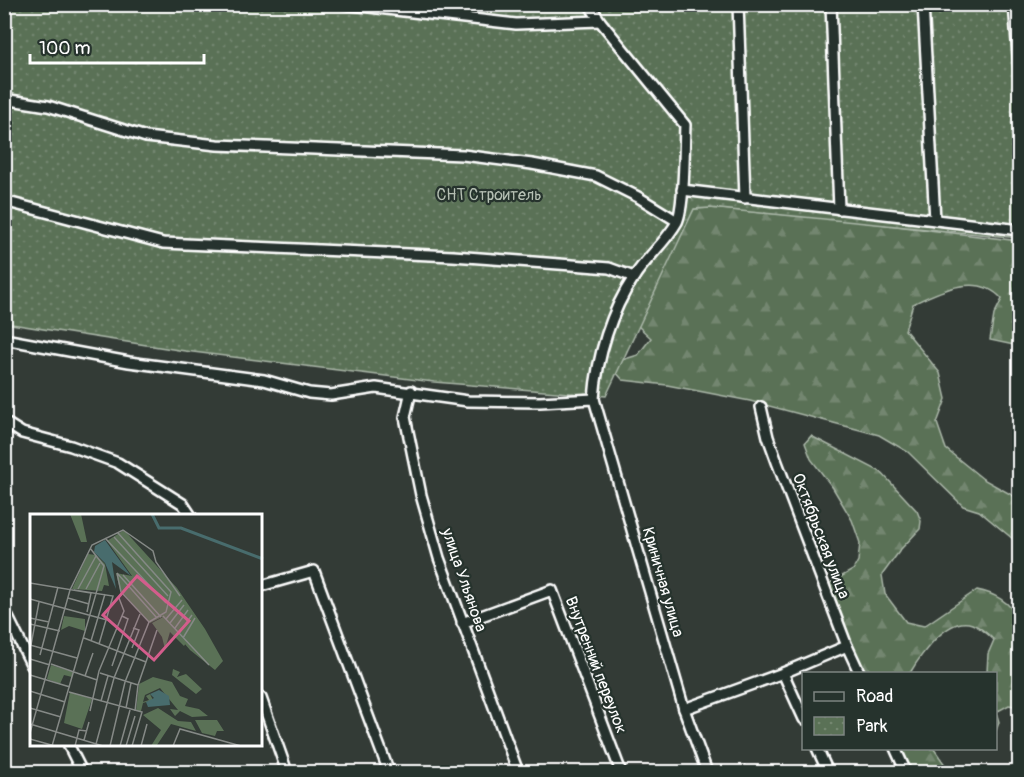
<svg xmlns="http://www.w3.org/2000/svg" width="1024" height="777" font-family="Pangolin,sans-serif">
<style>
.forest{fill:url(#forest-firs);stroke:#acb8aa;stroke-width:1.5}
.park{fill:url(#park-dots);stroke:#acb8aa;stroke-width:1.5}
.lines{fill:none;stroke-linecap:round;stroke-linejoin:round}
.minor-casing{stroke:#fff;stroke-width:14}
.minor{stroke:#26332d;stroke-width:9}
.labels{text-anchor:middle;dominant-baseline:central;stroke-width:4.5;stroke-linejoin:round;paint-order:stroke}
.park-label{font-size:16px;fill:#b5bfb3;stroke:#26332d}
.street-label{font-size:16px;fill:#fff;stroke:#26332d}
.inset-river{fill:none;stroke:#486c6d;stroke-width:3}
.inset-road{fill:none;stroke:#858986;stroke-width:1.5}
.view{fill:#d45d8c;fill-opacity:0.15;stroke:#d45d8c;stroke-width:3}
.inset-edge{fill:none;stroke:#fff;stroke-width:3}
</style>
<defs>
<pattern id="forest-firs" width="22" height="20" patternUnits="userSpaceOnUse" patternTransform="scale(1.5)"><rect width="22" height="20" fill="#5a7156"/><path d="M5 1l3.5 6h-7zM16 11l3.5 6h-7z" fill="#73866f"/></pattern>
<pattern id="park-dots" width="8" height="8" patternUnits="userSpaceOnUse" patternTransform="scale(1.5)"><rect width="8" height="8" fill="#5a7156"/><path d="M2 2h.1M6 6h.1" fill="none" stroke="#73866f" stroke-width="1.8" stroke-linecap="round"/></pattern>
</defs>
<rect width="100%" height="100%" fill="#333b36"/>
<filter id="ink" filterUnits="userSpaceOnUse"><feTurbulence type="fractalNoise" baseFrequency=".0167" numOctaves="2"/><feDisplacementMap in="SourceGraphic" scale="12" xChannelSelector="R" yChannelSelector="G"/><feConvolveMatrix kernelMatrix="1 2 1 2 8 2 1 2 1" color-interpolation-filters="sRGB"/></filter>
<g filter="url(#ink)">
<g class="forest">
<path d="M710 208 863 222 1019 241V346L990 340 994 315 1002 299C978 272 940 291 913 304L905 330 940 373 946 399 937 423 946 449 983 479 1019 499V544L979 511 963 506 908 452 879 435 750 401 667 385 623 380 614 370 615 362 638 355 651 338 638 326 629 309 694 209Z"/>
<path d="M811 436 881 472 917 511 921 521 920 529 901 549 882 575 885 594 906 622 924 626 977 590C993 593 1011 602 1017 618 1023 635 1019 687 1019 707L1009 705 996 712 999 722 996 731V674L982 673 987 672 988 654 994 640C988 634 980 627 972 624 948 615 920 656 910 673H864L828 584 853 570 858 561 860 543 852 520 833 488 811 459 805 443Z"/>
<path d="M894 749H934L950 772H903Z"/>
</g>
<path class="park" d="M5 5H1019V238L710 208 694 209 606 396 434 382 185 351 5 323Z"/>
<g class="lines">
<g class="minor-casing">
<g id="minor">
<path d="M343 4 516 24 600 21"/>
<path d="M589 4 600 21 685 125C684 146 685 205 677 222 666 242 646 258 634 277 611 311 597 357 594 399L684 709 707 772"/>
<path d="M738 4 745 198"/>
<path d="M831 4 839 209"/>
<path d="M923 4 935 220"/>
<path d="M1014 4 1020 81"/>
<path d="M4 99 48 106 146 137 217 145 463 155 532 164 596 176 638 197 677 221"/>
<path d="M682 190 1020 230"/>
<path d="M4 201 163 243 453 256 572 265 609 268 634 277"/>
<path d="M4 339 129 362 264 380 309 393 331 395 376 388 468 401 540 402 594 399"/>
<path d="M411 391 405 417 421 495 439 558 518 772"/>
<path d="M761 407 768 437 777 462 847 646 860 674"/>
<path d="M6 423 22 433 71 446 118 463 183 504 191 516"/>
<path d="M261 586 314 571 389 772"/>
<path d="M4 609 32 666"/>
<path d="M462 623 552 590 621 772"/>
<path d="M783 673 804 719"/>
<path d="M261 698 287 772"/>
<path d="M684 709 783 673 847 646"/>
<path d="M69 746 82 772"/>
<path d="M817 748 828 772"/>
<path d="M895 748 906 772"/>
</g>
</g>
<use href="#minor" class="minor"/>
</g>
</g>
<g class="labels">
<g class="park-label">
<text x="489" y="195">СНТ Строитель</text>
</g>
<g class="street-label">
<text transform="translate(821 536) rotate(69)">Октябрьская улица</text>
<text transform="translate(464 580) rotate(71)">улица Ульянова</text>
<text transform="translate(663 582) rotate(74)">Криничная улица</text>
<text transform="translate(596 665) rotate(69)">Внутренний переулок</text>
</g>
</g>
<g transform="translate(30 514)">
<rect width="232" height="232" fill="#333b36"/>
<path d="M34 102 55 105V117L39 112 31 116Z" fill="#5a7156"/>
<path d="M40 0H51L57 28H51ZM133 103 156 129 154 132 140 118 135 135 132 123 122 109ZM21 151 43 158 42 163 34 161 30 170 17 165ZM143 155 150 158 147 163 156 160 172 175 166 180 142 161ZM123 163 142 168 150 182 158 185 155 192 169 195 178 202 162 203 150 197 145 202 140 195 148 196 130 174 115 181 113 188 119 186 116 182 120 180 123 186 113 189 111 197H106L109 170ZM128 194 148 207 161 208 166 217 141 210 127 231 121 232 131 216 113 201ZM165 206H187L194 217H187L185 222 172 219Z" fill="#5a7156"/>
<path d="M94 16 147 74 175 115 193 147 185 156 160 136 132 103 120 109 90 76 86 59 102 62 77 27ZM58 40 66 41 75 50 79 72 74 71 72 77 42 75ZM40 178 62 185 52 215 34 209Z" fill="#5a7156"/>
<path d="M75 26 101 62 82 48 86 75 75 49 64 38 65 32ZM129 176 139 182 140 191 118 193 116 188 124 184 120 180Z" fill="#486c6d"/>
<path class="inset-river" d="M122 0 129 14H151L233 45"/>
<path class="inset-road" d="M88 19 141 78 136 98 119 108M84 23 138 82M75 24 136 89M87 59 91 78 119 108M87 59 127 104M93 61 131 103M0 69 61 79 57 98M48 75 66 42M56 75 70 49M44 76 83 82 69 130M38 84 59 90M0 85 77 106M133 102 179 151M0 104 19 108M136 105 152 86M140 109 154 91M0 110 30 117M145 114 158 96M149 119 162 101M54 124 116 148M153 124 165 104M61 127 75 80M0 131 47 144M1 131 9 88M102 134 109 116 103 114M10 141 28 73M0 145 20 151M21 150 67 166M82 152 98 105 92 102M70 159 108 171M0 161 40 173M55 162 63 139M0 177 35 188M39 178 112 198 102 232M71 187 78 162M0 194 31 203M96 194 101 169M60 197 69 157 94 97 89 84M105 197 108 171 127 116M0 210 73 232M0 219 40 76 62 31 93 16 123 37 126 48 150 82M0 225 25 232M54 226 59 208M66 230 84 164 110 100M22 232 74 52 60 34M45 232 49 216 57 217M80 232 95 168 119 108M90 232 100 196M96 232 105 202M111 232 117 210M143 232 150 215 211 232"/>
<path class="view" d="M107 62 159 107 124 146 73 101Z"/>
<rect width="232" height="232" class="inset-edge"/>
</g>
<rect width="1024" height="777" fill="none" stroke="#26332d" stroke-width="24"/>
<rect x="12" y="12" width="1000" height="753" fill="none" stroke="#fff" stroke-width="2" filter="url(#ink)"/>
<rect x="802" y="672" width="195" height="78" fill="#26332d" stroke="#7d8581" stroke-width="1.5"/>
<rect x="814" y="692" width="30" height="9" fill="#26332d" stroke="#7d8581" stroke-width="1.5"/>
<text x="856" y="702" font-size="18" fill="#ffffff">Road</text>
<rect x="814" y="717" width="30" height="18" fill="url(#park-dots)" stroke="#7d8581" stroke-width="1.5"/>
<text x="856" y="732" font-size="18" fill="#ffffff">Park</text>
<path d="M30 54v9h174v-9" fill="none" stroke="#ffffff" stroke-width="3"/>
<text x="39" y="54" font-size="18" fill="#ffffff" stroke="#26332d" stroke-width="4.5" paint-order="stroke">100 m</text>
</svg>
